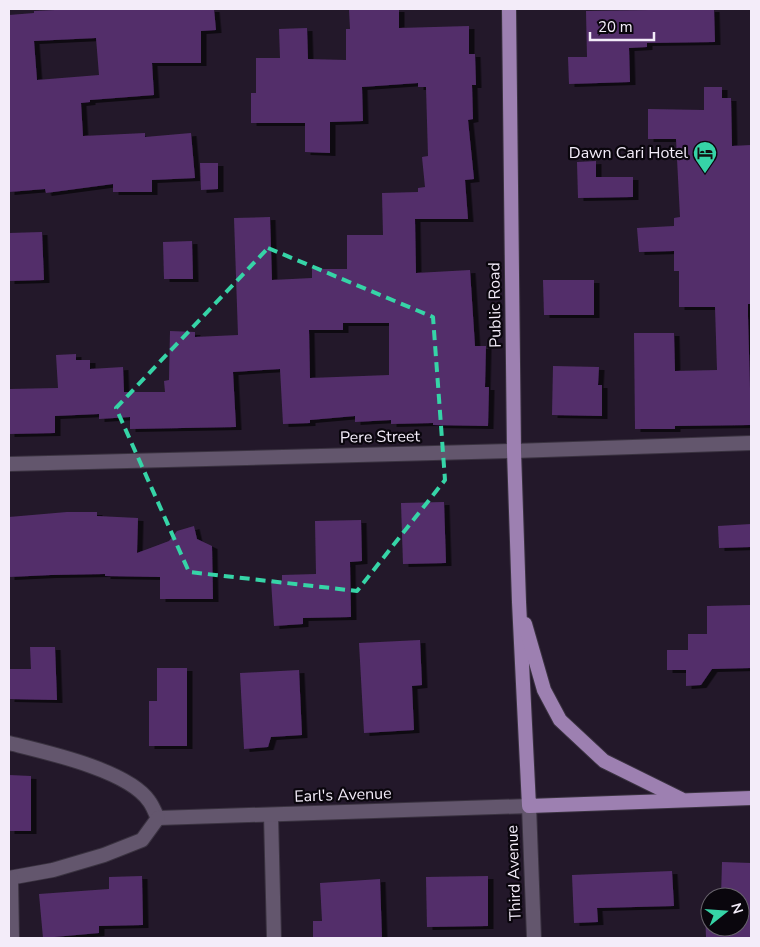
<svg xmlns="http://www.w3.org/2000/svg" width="760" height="947" font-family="'Nunito Sans',sans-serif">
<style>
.building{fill:#532e6a;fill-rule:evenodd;filter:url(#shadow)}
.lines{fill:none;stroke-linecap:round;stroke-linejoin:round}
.minor-casing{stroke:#3a3240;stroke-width:16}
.primary-casing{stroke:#3a3240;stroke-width:16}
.minor{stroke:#63566d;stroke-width:14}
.primary{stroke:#9d80b1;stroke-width:14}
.marked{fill:none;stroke:#36d4a7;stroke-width:4;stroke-dasharray:10 6;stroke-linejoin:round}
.labels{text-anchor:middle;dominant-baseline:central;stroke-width:4.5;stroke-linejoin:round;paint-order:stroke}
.poi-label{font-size:16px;fill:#f3ecf9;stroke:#0a060d;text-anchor:end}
.street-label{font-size:16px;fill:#f3ecf9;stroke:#0a060d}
</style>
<defs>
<filter id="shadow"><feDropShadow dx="5.5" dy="3" stdDeviation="0" flood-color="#0009"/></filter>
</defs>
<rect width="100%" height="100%" fill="#23182a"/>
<g class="building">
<path d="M76 9H81V10L105 9H214L216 30 201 31V63H152L154 95 90 100V102L81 103 83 136 145 133V137L191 133 195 178 152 180V192H113V184L46 193 45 189 9 192V15L34 13V11ZM96 38 99 75 37 80 34 41Z"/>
<path d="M349 9H399V28L469 26V54H475L476 85H472L473 119 468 120 474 179 465 180 468 219H415L416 273 470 270 475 346H486L485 387H489L488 426 433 425V423L391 424V420L355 422V416L310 420V423L283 424 280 369 233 372 236 427 130 429V417L99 419V414L55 416V433L9 434V389L58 388 56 355 76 354V360H90V369L123 367 124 392H165L164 381 169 380 170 331 195 332V337L238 335 234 218 270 217 272 280 312 278V269H347V235H383L382 193 418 192V188L425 187 422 157 428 156 426 87H418V83L362 87 363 121 330 122V153L305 152V123H251V93H256V58H280L279 29 307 28 308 59 346 60V29H350ZM343 323H389V375L310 378 309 330H343Z"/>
<path d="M714 9 715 42 647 43V47L629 48 630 82 569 84 568 57H587L586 11Z"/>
<path d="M704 87H722V98H731L732 146 751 145V304H748V316L751 425 675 426V429H635L634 333H674L675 371 717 370 715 307H679V271H674V251L639 252 637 228 674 226V218L680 217 676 139H648V109L704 110Z"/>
<path d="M596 161V177H633V197L578 198 577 162Z"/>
<path d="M200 163H218V189L201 190Z"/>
<path d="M42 232 44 280 9 281V233Z"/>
<path d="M192 241 193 279H164L163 242Z"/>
<path d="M543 280H594V315H544Z"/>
<path d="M553 366 599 367 598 385H602V416L552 415Z"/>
<path d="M444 502 446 563 403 564 401 503Z"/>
<path d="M67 512H97V516L138 518 137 553 169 541 177 531 194 526 197 539 212 546 213 599H160V577L105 576V574L51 575 9 577V517Z"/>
<path d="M361 520 362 561 350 562 351 617 303 618V624L274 626 271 581H282V575L316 574 315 521Z"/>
<path d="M751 524V547L719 548 718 526Z"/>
<path d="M751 605V668L712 669 701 685 686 686V670H667V650H688V634H707V606Z"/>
<path d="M420 640 422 685 412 686 414 730 364 733 359 643Z"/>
<path d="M30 647H55L57 700 9 699V669H31Z"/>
<path d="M157 668H187V746H149V701H157Z"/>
<path d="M299 670 302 735 271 737 268 747 244 749 240 673Z"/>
<path d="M9 775 31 776V831H9Z"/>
<path d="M722 862 751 863V938H706L705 906H710V927H740V897H721Z"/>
<path d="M672 871 674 906 597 908 598 922 574 923 572 875Z"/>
<path d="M142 876 143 925 99 926V933L43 938 39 894 109 889V877Z"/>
<path d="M488 876V926L427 927 426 877Z"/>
<path d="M380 879 382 938H313V921H322L320 883Z"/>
</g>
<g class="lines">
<g class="minor-casing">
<g id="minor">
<path d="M9 464 514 451 751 443"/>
<path d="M9 743C45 752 128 770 149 801 153 806 155 813 158 818"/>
<path d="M271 815 274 938"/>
<path d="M158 818 529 806 534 938"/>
<path d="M9 878 53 870 104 855 142 840 158 818"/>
<path d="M11 878 12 938"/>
</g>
</g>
<g class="primary-casing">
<g id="primary">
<path d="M509 9 514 451 519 602 529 806 751 798"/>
<path d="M525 624 544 690 560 720 604 761 681 799"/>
</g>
</g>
<use href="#minor" class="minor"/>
<use href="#primary" class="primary"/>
</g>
<path class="marked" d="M268 248 433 317 445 480 357 591 189 572 116 408Z"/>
<defs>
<g id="hotel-pin" transform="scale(1.25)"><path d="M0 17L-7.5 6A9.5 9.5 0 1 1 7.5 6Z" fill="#36d4a7" stroke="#0a060d"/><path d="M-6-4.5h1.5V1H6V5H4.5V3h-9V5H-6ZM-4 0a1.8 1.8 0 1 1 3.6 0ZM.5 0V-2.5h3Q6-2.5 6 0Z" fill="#111"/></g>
</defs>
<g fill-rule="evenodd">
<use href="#hotel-pin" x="705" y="153"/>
</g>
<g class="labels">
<g class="poi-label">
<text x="688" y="153">Dawn Cari Hotel</text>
</g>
<g class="street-label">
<text transform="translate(495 305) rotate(-91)">Public Road</text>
<text transform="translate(380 437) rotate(-1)">Pere Street</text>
<text transform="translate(343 795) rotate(-2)">Earl's Avenue</text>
<text transform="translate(514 873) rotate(-92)">Third Avenue</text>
</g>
</g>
<rect width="760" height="947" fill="none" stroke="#f3ecf9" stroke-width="20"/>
<g transform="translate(725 912) rotate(73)"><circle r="24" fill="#0a060d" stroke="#67626b"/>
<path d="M0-4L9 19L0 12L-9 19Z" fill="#36d4a7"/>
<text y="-8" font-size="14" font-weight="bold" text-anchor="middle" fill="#f3ecf9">N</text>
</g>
<path d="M590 32v8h64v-8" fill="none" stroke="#f3ecf9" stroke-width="2.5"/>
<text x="598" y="32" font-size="15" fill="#f3ecf9" stroke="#0a060d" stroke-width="4" paint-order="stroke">20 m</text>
</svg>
